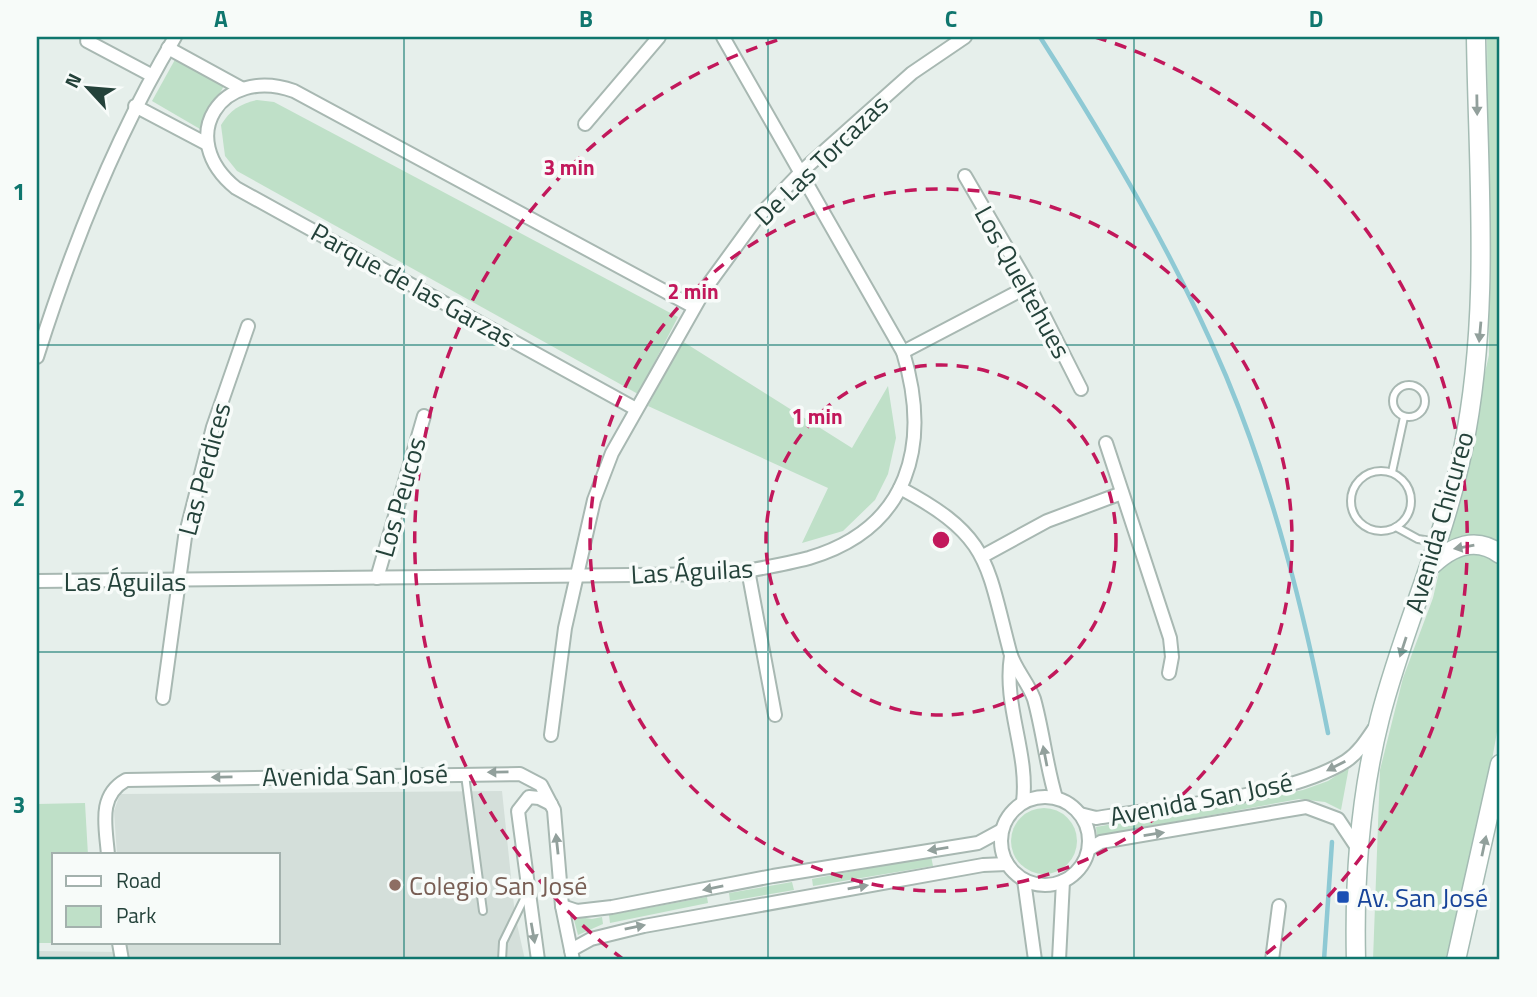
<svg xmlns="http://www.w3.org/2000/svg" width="1537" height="997" font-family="'Titillium Web',sans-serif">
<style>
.built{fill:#d4dfda}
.green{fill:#bfe0c8}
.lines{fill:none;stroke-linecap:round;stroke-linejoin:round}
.stream{stroke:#8ec9d4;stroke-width:4.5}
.lane-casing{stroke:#a8b8b2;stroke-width:10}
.street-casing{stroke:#a8b8b2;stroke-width:16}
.secondary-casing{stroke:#a4bbb3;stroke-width:21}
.lane{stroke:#fff;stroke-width:6}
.street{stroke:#fff;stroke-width:12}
.secondary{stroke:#fff;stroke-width:18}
.oneway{fill:#92a09c}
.grid{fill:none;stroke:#0f766e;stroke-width:2;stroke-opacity:0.55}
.ring{fill:none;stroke:#c2185b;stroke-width:3.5;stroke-dasharray:12 9}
.education-dot{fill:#8d6e63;stroke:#f7fbf9;stroke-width:2.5}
.transit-dot{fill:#1a4fb4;stroke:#f7fbf9;stroke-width:2.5}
.labels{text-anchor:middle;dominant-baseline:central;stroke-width:7;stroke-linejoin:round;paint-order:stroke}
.street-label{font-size:26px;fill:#24423a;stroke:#f7fbf9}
.education-label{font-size:26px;fill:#785e54;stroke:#f7fbf9;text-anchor:start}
.transit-label{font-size:26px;fill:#164399;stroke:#f7fbf9;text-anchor:start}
.centre{fill:#c2185b;stroke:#f7fbf9;stroke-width:3.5}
.ring-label{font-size:21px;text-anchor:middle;font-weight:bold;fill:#c2185b;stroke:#f7fbf9;stroke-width:7;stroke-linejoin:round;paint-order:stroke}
.neatline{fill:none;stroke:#0f766e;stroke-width:2.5}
.grid-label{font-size:23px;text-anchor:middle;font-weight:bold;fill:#0f766e}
</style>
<rect width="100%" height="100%" fill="#e6efeb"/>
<path class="built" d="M502 791 515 915 525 960H37V951L122 952V943H278V855H117L114 811 120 794Z"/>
<g class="green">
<path d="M1487 37H1500V715L1476 850 1445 960H1373L1380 770 1403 678 1433 598 1489 355Z"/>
<path d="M177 56 225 84 200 129 152 101Z"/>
<path d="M257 100 274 102 678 317 638 394 237 171 225 156 221 125C230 110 240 104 257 100Z"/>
<path d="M682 341 852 448 888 386 896 438 888 474 875 500 843 531 802 543 828 488 648 406Z"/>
<path d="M1349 767 1341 810 1325 802 1299 799 1097 836 1096 827 1303 790 1328 781Z"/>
<path d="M85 803 88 855H54V943H93H37V804Z"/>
<circle cx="1044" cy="841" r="33"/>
<path d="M931 856 933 866 813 886 812 879Z"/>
<path d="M792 882 794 890 730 901 729 893Z"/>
<path d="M707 897 708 903 610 923 609 915Z"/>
<path d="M573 916 592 919 602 917 603 924 578 935Z"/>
</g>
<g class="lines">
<g class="stream">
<path d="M1040 37C1109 145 1176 258 1226 376 1274 491 1304 612 1328 733"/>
<path d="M1324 960 1332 842"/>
<path d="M1500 960V959"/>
</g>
<g class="lane-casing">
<g id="lane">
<circle cx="1409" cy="401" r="16"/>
<circle cx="1381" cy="501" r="30"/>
<path d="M1392 472 1404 417"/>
<path d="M1396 527 1418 539 1437 542"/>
<path d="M465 775 483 911"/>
<path d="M502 960 503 942 527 893"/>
</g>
</g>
<g class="street-casing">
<g id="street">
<path d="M87 41 151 75"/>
<path d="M168 48 241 88"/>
<path d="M135 106 207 144"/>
<path d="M585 124 659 37"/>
<path d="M965 176 1029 286 1081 389"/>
<path d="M903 352 1029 286"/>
<path d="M37 357C72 246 115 137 175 37"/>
<path d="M636 409 236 188C174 138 221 65 294 91L694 307"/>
<path d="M1106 443 1170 638 1172 657 1169 673"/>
<path d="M900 488C990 536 986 561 1010 652 1014 668 1028 682 1034 699 1043 731 1046 765 1056 798"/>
<path d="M983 556 1047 521 1122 493"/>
<path d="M748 570 775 715"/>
<path d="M377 578 424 416"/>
<path d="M37 581 730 574C756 569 783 565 809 558 910 528 931 444 903 352L723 37"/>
<path d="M1011 656C1003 706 1029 753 1023 802"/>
<path d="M163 698 185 537 213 427 248 326"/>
<path d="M551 735 565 628 594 500 612 453 705 289 756 219 802 171 912 73 965 37"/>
<circle cx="1045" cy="841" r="44"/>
<path d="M1080 814 1096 818C1164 807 1290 797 1346 761 1358 753 1366 741 1374 729"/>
<path d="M1089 849 1101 842 1306 807 1338 819 1358 849"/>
<path d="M108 855C106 827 97 796 126 780L520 774 541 785 554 810 562 906 573 960"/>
<path d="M1024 880 1035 960"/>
<path d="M562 906 577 911 612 907 773 876 978 843 1002 830"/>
<path d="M119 943 122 960"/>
<path d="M571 950 591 939 644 926 983 865 1007 864"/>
<path d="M538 960 518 811 529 797 539 798 551 804"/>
<path d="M1059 960 1063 881"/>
<path d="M1272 960 1279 906"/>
</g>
</g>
<g class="secondary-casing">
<g id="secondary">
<path d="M1432 565C1452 546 1476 536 1500 554"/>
<path d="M1356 960C1354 879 1360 797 1380 718 1403 627 1444 542 1463 449 1491 313 1478 175 1476 37"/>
<path d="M1456 960 1500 764"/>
</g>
</g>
<use href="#lane" class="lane"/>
<use href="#street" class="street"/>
<use href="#secondary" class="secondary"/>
</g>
<defs><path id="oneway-solid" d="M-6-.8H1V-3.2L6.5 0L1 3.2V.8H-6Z" transform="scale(1.75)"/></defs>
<g class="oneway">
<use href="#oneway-solid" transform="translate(1477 105) rotate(89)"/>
<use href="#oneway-solid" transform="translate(1480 332) rotate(95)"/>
<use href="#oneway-solid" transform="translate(1464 547) rotate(170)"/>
<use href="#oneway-solid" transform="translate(1403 647) rotate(108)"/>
<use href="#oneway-solid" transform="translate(1045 756) rotate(-101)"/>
<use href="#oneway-solid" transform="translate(1336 766) rotate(153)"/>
<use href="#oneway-solid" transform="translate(498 772) rotate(179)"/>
<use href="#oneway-solid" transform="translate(222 777) rotate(179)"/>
<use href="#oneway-solid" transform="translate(1154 834) rotate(-9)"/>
<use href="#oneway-solid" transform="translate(557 844) rotate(-96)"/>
<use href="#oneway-solid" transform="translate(1484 846) rotate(-78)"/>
<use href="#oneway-solid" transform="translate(938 849) rotate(171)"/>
<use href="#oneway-solid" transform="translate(858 887) rotate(-10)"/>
<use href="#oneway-solid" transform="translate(713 888) rotate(169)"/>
<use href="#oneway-solid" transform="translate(635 927) rotate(-11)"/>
<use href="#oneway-solid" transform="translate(533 933) rotate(80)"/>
</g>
<path class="grid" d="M404 37V960M768 37V960M1134 37V960M37 345H1500M37 652H1500"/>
<g class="ring">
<circle cx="941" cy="540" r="175"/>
<circle cx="941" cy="540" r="351"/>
<path d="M624 960A526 526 0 0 1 787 37M1095 37A526 526 0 0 1 1258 960"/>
</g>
<circle class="education-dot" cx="395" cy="885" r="7"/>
<rect class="transit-dot" x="1336" y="890" width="14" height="14" rx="3.5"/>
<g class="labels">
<g class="street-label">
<text transform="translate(821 160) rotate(-44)">De Las Torcazas</text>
<text transform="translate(1023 282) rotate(61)">Los Queltehues</text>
<text transform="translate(413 285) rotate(29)">Parque de las Garzas</text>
<text transform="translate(204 469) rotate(-75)">Las Perdices</text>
<text transform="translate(400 497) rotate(-74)">Los Peucos</text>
<text transform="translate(1439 522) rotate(-74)">Avenida Chicureo</text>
<text transform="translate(692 571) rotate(-3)">Las Águilas</text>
<text x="125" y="581">Las Águilas</text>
<text transform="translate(355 775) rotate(-1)">Avenida San José</text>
<text transform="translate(1201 799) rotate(-11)">Avenida San José</text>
</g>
<g class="education-label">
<text x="409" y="885">Colegio San José</text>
</g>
<g class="transit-label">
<text x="1357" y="897">Av. San José</text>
</g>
</g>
<circle cx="941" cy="540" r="10" class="centre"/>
<g class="ring-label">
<text x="569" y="175">3 min</text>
<text x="693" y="299">2 min</text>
<text x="817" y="424">1 min</text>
</g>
<rect width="1537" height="997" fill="none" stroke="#f7fbf9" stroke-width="77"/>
<rect x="52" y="853" width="228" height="91" fill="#f7fbf9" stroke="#a3b1ad" stroke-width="2"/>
<rect x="66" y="876" width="35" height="10" fill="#ffffff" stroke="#a3b1ad" stroke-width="2"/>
<text x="116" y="888" font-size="21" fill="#24423a">Road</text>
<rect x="66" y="906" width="35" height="21" fill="#bfe0c8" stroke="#a3b1ad" stroke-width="2"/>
<text x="116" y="923" font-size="21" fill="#24423a">Park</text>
<g transform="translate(88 88) rotate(296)" stroke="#f7fbf9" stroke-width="5" paint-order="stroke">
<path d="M0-5L12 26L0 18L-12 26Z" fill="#24423a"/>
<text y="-10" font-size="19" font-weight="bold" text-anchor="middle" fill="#24423a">N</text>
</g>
<rect x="38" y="38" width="1460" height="920" class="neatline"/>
<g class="grid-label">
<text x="221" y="27">A</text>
<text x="586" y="27">B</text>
<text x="951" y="27">C</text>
<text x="1316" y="27">D</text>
<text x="19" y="200">1</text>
<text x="19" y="506">2</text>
<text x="19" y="813">3</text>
</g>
</svg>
